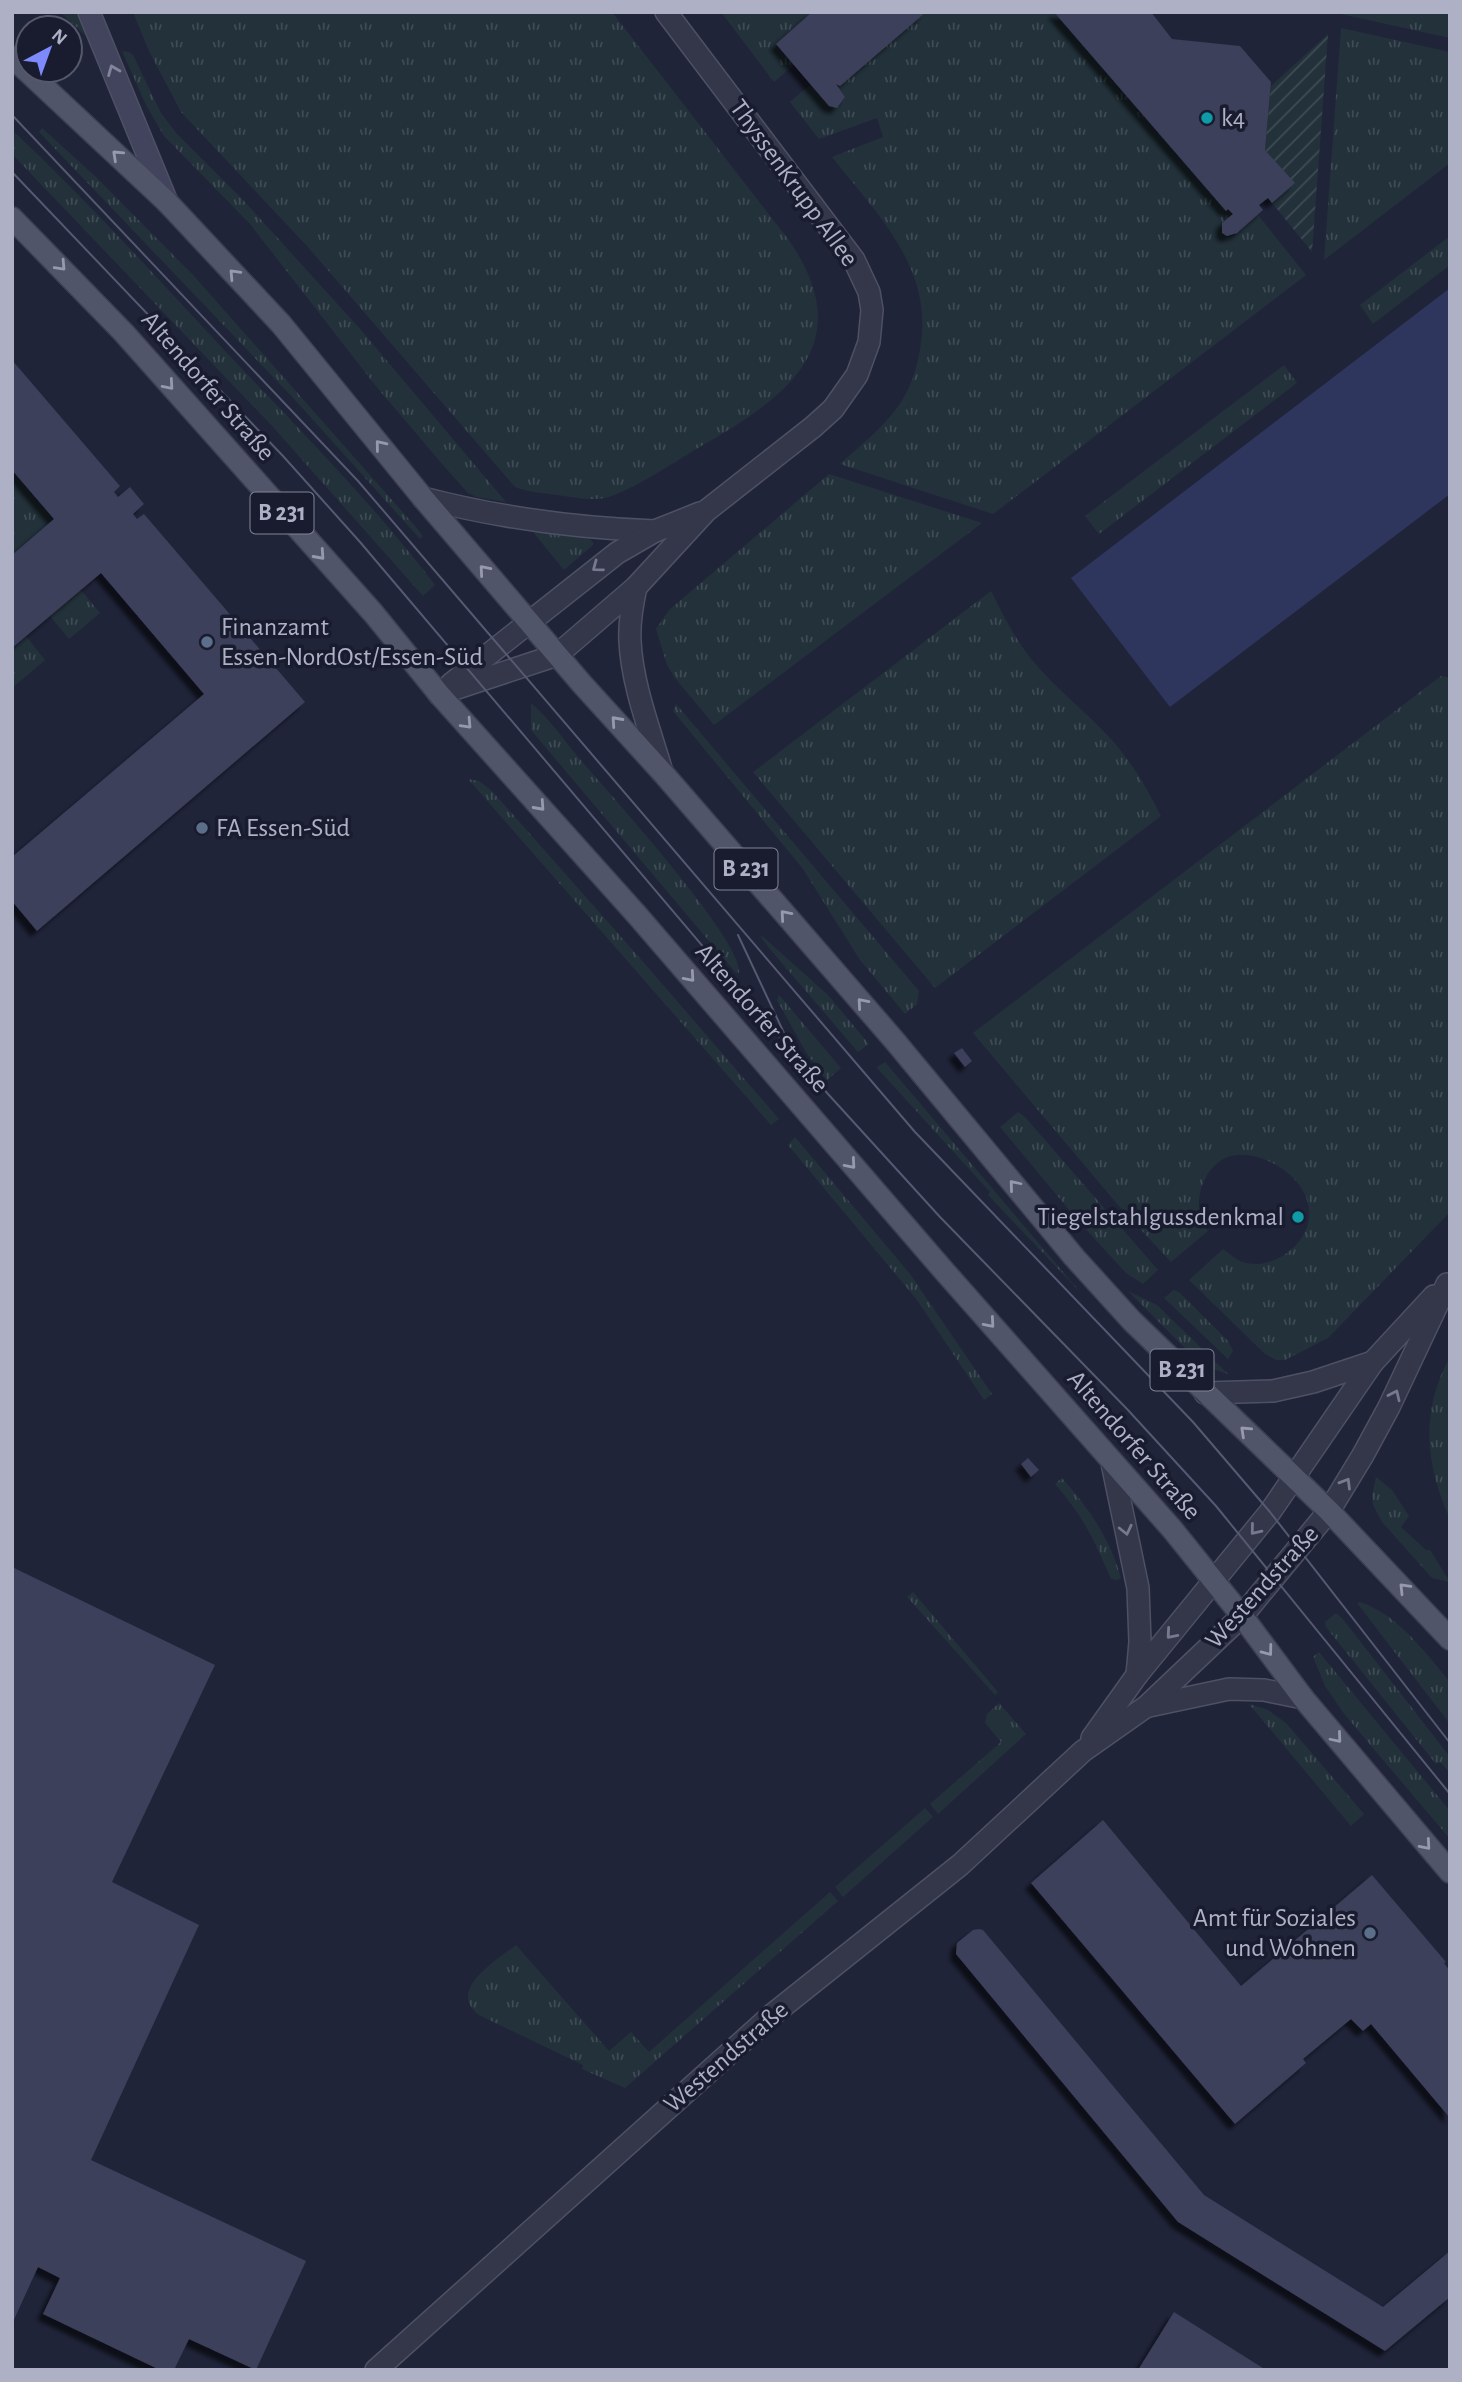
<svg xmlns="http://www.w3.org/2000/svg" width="1462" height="2382" font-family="'Alegreya Sans',sans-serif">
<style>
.grass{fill:url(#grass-tufts)}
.garden{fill:url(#garden-furrows)}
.water{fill:#2f365d}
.building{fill:#3c3f5a;filter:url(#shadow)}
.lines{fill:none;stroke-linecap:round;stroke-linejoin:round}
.minor-casing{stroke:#4e5164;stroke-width:24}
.secondary-casing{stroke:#4e5164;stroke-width:24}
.primary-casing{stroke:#3d4053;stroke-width:24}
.minor{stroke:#34364a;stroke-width:21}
.secondary{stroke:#42445d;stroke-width:21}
.primary{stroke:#51556a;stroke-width:21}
.tram{stroke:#555971;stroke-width:2}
.oneway{stroke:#83859c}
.oneway2{stroke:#979aaf}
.oneway3{stroke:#777a8e}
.culture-dot{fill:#0f9aa8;stroke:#191c2e;stroke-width:2.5}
.service-dot{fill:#5c6f8a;stroke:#191c2e;stroke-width:2.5}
.labels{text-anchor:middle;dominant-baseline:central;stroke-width:7;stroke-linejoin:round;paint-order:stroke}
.shield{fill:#191c2e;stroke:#818498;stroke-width:2}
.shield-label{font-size:24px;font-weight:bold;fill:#aeb1c6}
.poi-label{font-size:26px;fill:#aeb1c6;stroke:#191c2e;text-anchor:start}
.street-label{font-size:26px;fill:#aeb1c6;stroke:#191c2e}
</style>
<defs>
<pattern id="grass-tufts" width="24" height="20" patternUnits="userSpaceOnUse" patternTransform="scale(1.75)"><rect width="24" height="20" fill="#22313a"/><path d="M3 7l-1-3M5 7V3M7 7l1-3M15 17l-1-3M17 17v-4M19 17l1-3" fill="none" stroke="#404c55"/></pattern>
<pattern id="garden-furrows" width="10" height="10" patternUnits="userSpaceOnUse" patternTransform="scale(1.75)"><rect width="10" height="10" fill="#22313a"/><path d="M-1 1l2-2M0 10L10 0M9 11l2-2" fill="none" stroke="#404c55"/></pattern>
<filter id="shadow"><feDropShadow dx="-6" dy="6" stdDeviation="2" flood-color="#0009"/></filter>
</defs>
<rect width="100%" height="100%" fill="#202439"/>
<g class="grass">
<path d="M60 12H77L87 37Z"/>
<path d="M133 12H612L788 239C862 345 786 398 698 448 673 463 632 491 605 498 589 501 572 497 557 495 543 493 528 492 515 487L307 246 181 112 149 51Z"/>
<path d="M721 12H812L776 44 794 65 774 82Z"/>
<path d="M926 12H1054L1225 210 1228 209 1233 214 1222 223V233L1233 236 1258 215 1306 275 993 514 840 464C860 446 881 429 897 408 911 389 918 366 921 343 932 266 876 213 832 157L883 137 877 118 819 139 790 102 811 84 829 106H840L845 97 836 84Z"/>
<path d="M1341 12H1450V38L1341 14Z"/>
<path d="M1341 28 1450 52V163L1324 260Z"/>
<path d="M122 51 129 52 133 55 161 113 177 134 245 202 361 330 506 502 476 497 468 493 443 465 375 385 250 224 164 136 146 105Z"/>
<path d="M42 128 96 177 194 276 415 526 423 536 420 539 297 402 39 132Z"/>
<path d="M12 130C87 200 156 277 226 352 298 428 372 502 435 585L423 596 274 428 12 154Z"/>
<path d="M1450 236V265L1373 324 1360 305Z"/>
<path d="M1284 365 1297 383 1099 534 1085 516Z"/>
<path d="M12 470 54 519 12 555Z"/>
<path d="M829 474 982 523 714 725 675 678 667 665 656 629 669 610Z"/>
<path d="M533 532 590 539 594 544 564 570Z"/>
<path d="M81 590 100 613 69 639 50 616Z"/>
<path d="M991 591C1003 615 1015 639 1032 660 1055 688 1084 710 1108 736 1130 759 1147 788 1161 816L935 988 753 772Z"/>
<path d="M26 636 45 660 12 688V648Z"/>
<path d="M1441 676 1450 678V1212L1328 1338 1285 1360H1276L1265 1354 1189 1280 1223 1249C1230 1254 1237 1261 1246 1263 1271 1269 1301 1249 1308 1224 1318 1185 1270 1152 1237 1155 1213 1157 1198 1183 1199 1206 1200 1215 1204 1223 1208 1231L1171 1262 1118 1205 973 1033Z"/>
<path d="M531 703C551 720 567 744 584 764 610 794 744 942 739 973H736L531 730Z"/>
<path d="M676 704 919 991 917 1004 905 1014 860 960 803 869 673 711Z"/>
<path d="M468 779 479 781 492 791 645 964 779 1119 771 1125Z"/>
<path d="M762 936 828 995 869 1044 858 1052 769 948 761 937Z"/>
<path d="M779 995 841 1068 827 1080 807 1054 777 1000Z"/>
<path d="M885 1062 1080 1292 988 1195 990 1192 878 1069 877 1067Z"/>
<path d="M1018 1112 1025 1117 1158 1270 1143 1284 1126 1273 1081 1224 1000 1127Z"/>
<path d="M795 1137 910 1274 992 1394 984 1400 917 1300 788 1145Z"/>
<path d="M1174 1290 1180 1293 1228 1341 1233 1351 1228 1359 1164 1298Z"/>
<path d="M1128 1291 1157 1305 1228 1374 1210 1368 1197 1360Z"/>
<path d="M1450 1357V1519C1425 1464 1420 1411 1450 1357Z"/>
<path d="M1376 1477 1392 1490 1409 1516 1401 1527 1426 1550H1430L1450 1582 1432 1578 1382 1522 1373 1505 1372 1496Z"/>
<path d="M1062 1478C1089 1508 1110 1539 1121 1578L1117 1580 1111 1579C1094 1540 1084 1517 1055 1484Z"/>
<path d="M913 1592 998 1692 995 1695 907 1597Z"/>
<path d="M1360 1602C1397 1614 1425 1652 1450 1682V1724L1357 1603Z"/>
<path d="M1336 1613 1342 1618 1450 1757V1773L1440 1762 1436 1764 1326 1627 1325 1622Z"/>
<path d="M1319 1652 1450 1811V1839L1345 1715 1325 1686 1313 1657Z"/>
<path d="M999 1703 1026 1734 938 1814 930 1804 1001 1742 985 1723 987 1714Z"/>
<path d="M1249 1704 1268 1710 1286 1723 1364 1814 1351 1826Z"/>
<path d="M925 1808 933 1817 843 1897 835 1887Z"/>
<path d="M830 1892 838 1901 625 2088 582 2069 583 2065 479 2015C446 1990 496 1961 516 1945L609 2051 631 2032 649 2052Z"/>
</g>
<path class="garden" d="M1328 34 1312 252 1272 203 1294 183 1265 150 1271 86Z"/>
<path class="water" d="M1450 288V494L1170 707 1071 578Z"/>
<g class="building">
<path d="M812 12H926L840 86 836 84 845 97 837 108 829 106 776 44Z"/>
<path d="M1054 12H1151L1172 39 1240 46 1271 82 1265 150 1295 183 1272 203 1268 198 1259 205 1263 210 1237 233 1227 236 1222 233V223L1233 214 1228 209 1226 211Z"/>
<path d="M12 360 120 486 114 492 118 497 130 487 144 504 133 514 137 519 144 514 305 702 37 931 12 901V857L204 694 101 573 12 648V555L54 519 12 470Z"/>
<path d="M962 1048 972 1061 965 1067 954 1053Z"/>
<path d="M1028 1458 1039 1470 1031 1477 1021 1464Z"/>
<path d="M12 1567 215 1665 112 1882 199 1925 91 2160 306 2261 256 2370 189 2339 174 2370H160L43 2314 60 2278 38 2267 12 2324Z"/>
<path d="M1103 1820 1241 1986 1372 1875 1446 1962 1444 1963 1450 1971V2118L1371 2024 1363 2031 1351 2019 1303 2059 1306 2063 1235 2124 1031 1883Z"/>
<path d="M979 1929 983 1930 1204 2195 1383 2307 1450 2251V2297L1385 2351 1178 2222 956 1954 957 1943 973 1930Z"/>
<path d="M1174 2312 1266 2370H1138Z"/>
</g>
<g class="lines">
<g class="minor-casing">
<g id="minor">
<path d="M423 498C500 518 575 528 655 531"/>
<path d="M636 587C632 605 629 622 630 641 632 685 650 730 662 772"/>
<path d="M451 684 617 553 655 531 700 513"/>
<path d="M439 694 557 655 636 587 706 511 813 427 833 409 857 375 869 342 872 310 869 292 854 260 666 12"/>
<path d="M1205 1393 1273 1391 1313 1382 1373 1362"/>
<path d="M1112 1463 1138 1588 1140 1642 1137 1675"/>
<path d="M1149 1706 1229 1689 1264 1690 1303 1698"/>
<path d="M1092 1738 1137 1675 1270 1512 1373 1362 1434 1296"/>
<path d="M376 2370 772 2015 960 1865 1083 1751 1147 1706 1242 1616 1329 1511 1363 1455 1389 1407 1447 1284"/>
</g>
</g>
<g class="secondary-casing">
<path id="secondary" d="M89 12 167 202"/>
</g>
<g class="primary-casing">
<g id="primary">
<path d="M12 57 167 202 281 324 423 498 582 684 662 772 894 1040 1074 1257 1132 1321 1329 1511 1450 1639"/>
<path d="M12 218 124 333 374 614 439 694 637 915 945 1272 1172 1529 1242 1616 1303 1698 1450 1872"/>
</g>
</g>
<use href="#minor" class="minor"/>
<use href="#secondary" class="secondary"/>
<use href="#primary" class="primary"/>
<g class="tram">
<path d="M12 115 358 481 915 1132 1193 1422 1270 1512 1450 1743"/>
<path d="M12 172 283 456 360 542 828 1094 940 1217 1127 1409 1216 1506 1450 1794"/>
<path d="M738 935 784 1033"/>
</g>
</g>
<defs><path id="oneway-chevron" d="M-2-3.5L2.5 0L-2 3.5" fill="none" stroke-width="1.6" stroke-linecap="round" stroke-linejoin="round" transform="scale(1.75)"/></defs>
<use class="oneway" href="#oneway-chevron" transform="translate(113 70) rotate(-112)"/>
<g class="oneway2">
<use href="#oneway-chevron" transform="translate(117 155) rotate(-137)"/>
<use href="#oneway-chevron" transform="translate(61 266) rotate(47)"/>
<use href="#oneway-chevron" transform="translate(234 274) rotate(-133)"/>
<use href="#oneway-chevron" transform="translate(169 385) rotate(49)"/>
<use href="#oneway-chevron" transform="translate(380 445) rotate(-129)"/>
<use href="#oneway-chevron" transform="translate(320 555) rotate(48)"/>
<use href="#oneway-chevron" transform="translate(484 570) rotate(-131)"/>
<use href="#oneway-chevron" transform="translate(616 721) rotate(-132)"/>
<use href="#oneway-chevron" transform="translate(467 724) rotate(47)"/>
<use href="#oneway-chevron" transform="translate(540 806) rotate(48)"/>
<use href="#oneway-chevron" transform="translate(785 915) rotate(-131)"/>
<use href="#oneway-chevron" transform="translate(690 977) rotate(49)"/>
<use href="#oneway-chevron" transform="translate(862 1003) rotate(-131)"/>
<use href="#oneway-chevron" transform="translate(851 1164) rotate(49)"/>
<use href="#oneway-chevron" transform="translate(1014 1185) rotate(-130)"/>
<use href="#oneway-chevron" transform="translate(990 1323) rotate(49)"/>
<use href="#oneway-chevron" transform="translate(1245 1431) rotate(-137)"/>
<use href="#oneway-chevron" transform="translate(1404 1588) rotate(-134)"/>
<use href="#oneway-chevron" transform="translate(1268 1651) rotate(53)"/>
<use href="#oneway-chevron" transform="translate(1337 1738) rotate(50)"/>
<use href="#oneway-chevron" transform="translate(1426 1845) rotate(49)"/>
</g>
<g class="oneway3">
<use href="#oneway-chevron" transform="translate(597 567) rotate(143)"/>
<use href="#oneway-chevron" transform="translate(1395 1395) rotate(-65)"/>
<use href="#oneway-chevron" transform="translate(1346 1483) rotate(-59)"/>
<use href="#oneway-chevron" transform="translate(1126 1530) rotate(77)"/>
<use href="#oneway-chevron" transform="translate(1255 1530) rotate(129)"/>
<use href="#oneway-chevron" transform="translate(1171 1634) rotate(131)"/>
</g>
<g class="culture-dot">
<circle cx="1207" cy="118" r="7"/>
<circle cx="1298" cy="1217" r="7"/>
</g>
<g class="service-dot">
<circle cx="207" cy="642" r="7"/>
<circle cx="202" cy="828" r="7"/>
<circle cx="1370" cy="1933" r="7"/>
</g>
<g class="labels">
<g class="shield">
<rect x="250.5" y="492.5" width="63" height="41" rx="5"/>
<rect x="714.5" y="848.5" width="63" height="41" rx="5"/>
<rect x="1150.5" y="1349.5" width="63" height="41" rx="5"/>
</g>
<g class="shield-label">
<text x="282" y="513">B 231</text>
<text x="746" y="869">B 231</text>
<text x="1182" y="1370">B 231</text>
</g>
<g class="poi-label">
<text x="1221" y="118">k4</text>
<text x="221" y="627">Finanzamt<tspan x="221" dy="30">Essen-NordOst/Essen-Süd</tspan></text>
<text x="216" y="828">FA Essen-Süd</text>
<text x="1284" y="1217" text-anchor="end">Tiegelstahlgussdenkmal</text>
<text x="1356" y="1918" text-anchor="end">Amt für Soziales<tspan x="1356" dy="30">und Wohnen</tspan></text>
</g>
<g class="street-label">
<text transform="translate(794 183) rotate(54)">ThyssenKrupp Allee</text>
<text transform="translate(208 386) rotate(49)">Altendorfer Straße</text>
<text transform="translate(762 1018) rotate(49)">Altendorfer Straße</text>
<text transform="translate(1134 1445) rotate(49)">Altendorfer Straße</text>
<text transform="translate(1262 1587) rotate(-48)">Westendstraße</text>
<text transform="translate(726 2057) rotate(-41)">Westendstraße</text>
</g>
</g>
<rect width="1462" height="2382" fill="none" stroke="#aeb1c6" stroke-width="28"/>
<g transform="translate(49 49) rotate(41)"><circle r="33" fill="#191c2e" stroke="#55586b" stroke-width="2"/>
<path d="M0-5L12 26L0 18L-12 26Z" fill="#7e8afc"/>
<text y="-10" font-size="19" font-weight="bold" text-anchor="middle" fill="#aeb1c6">N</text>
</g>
</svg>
